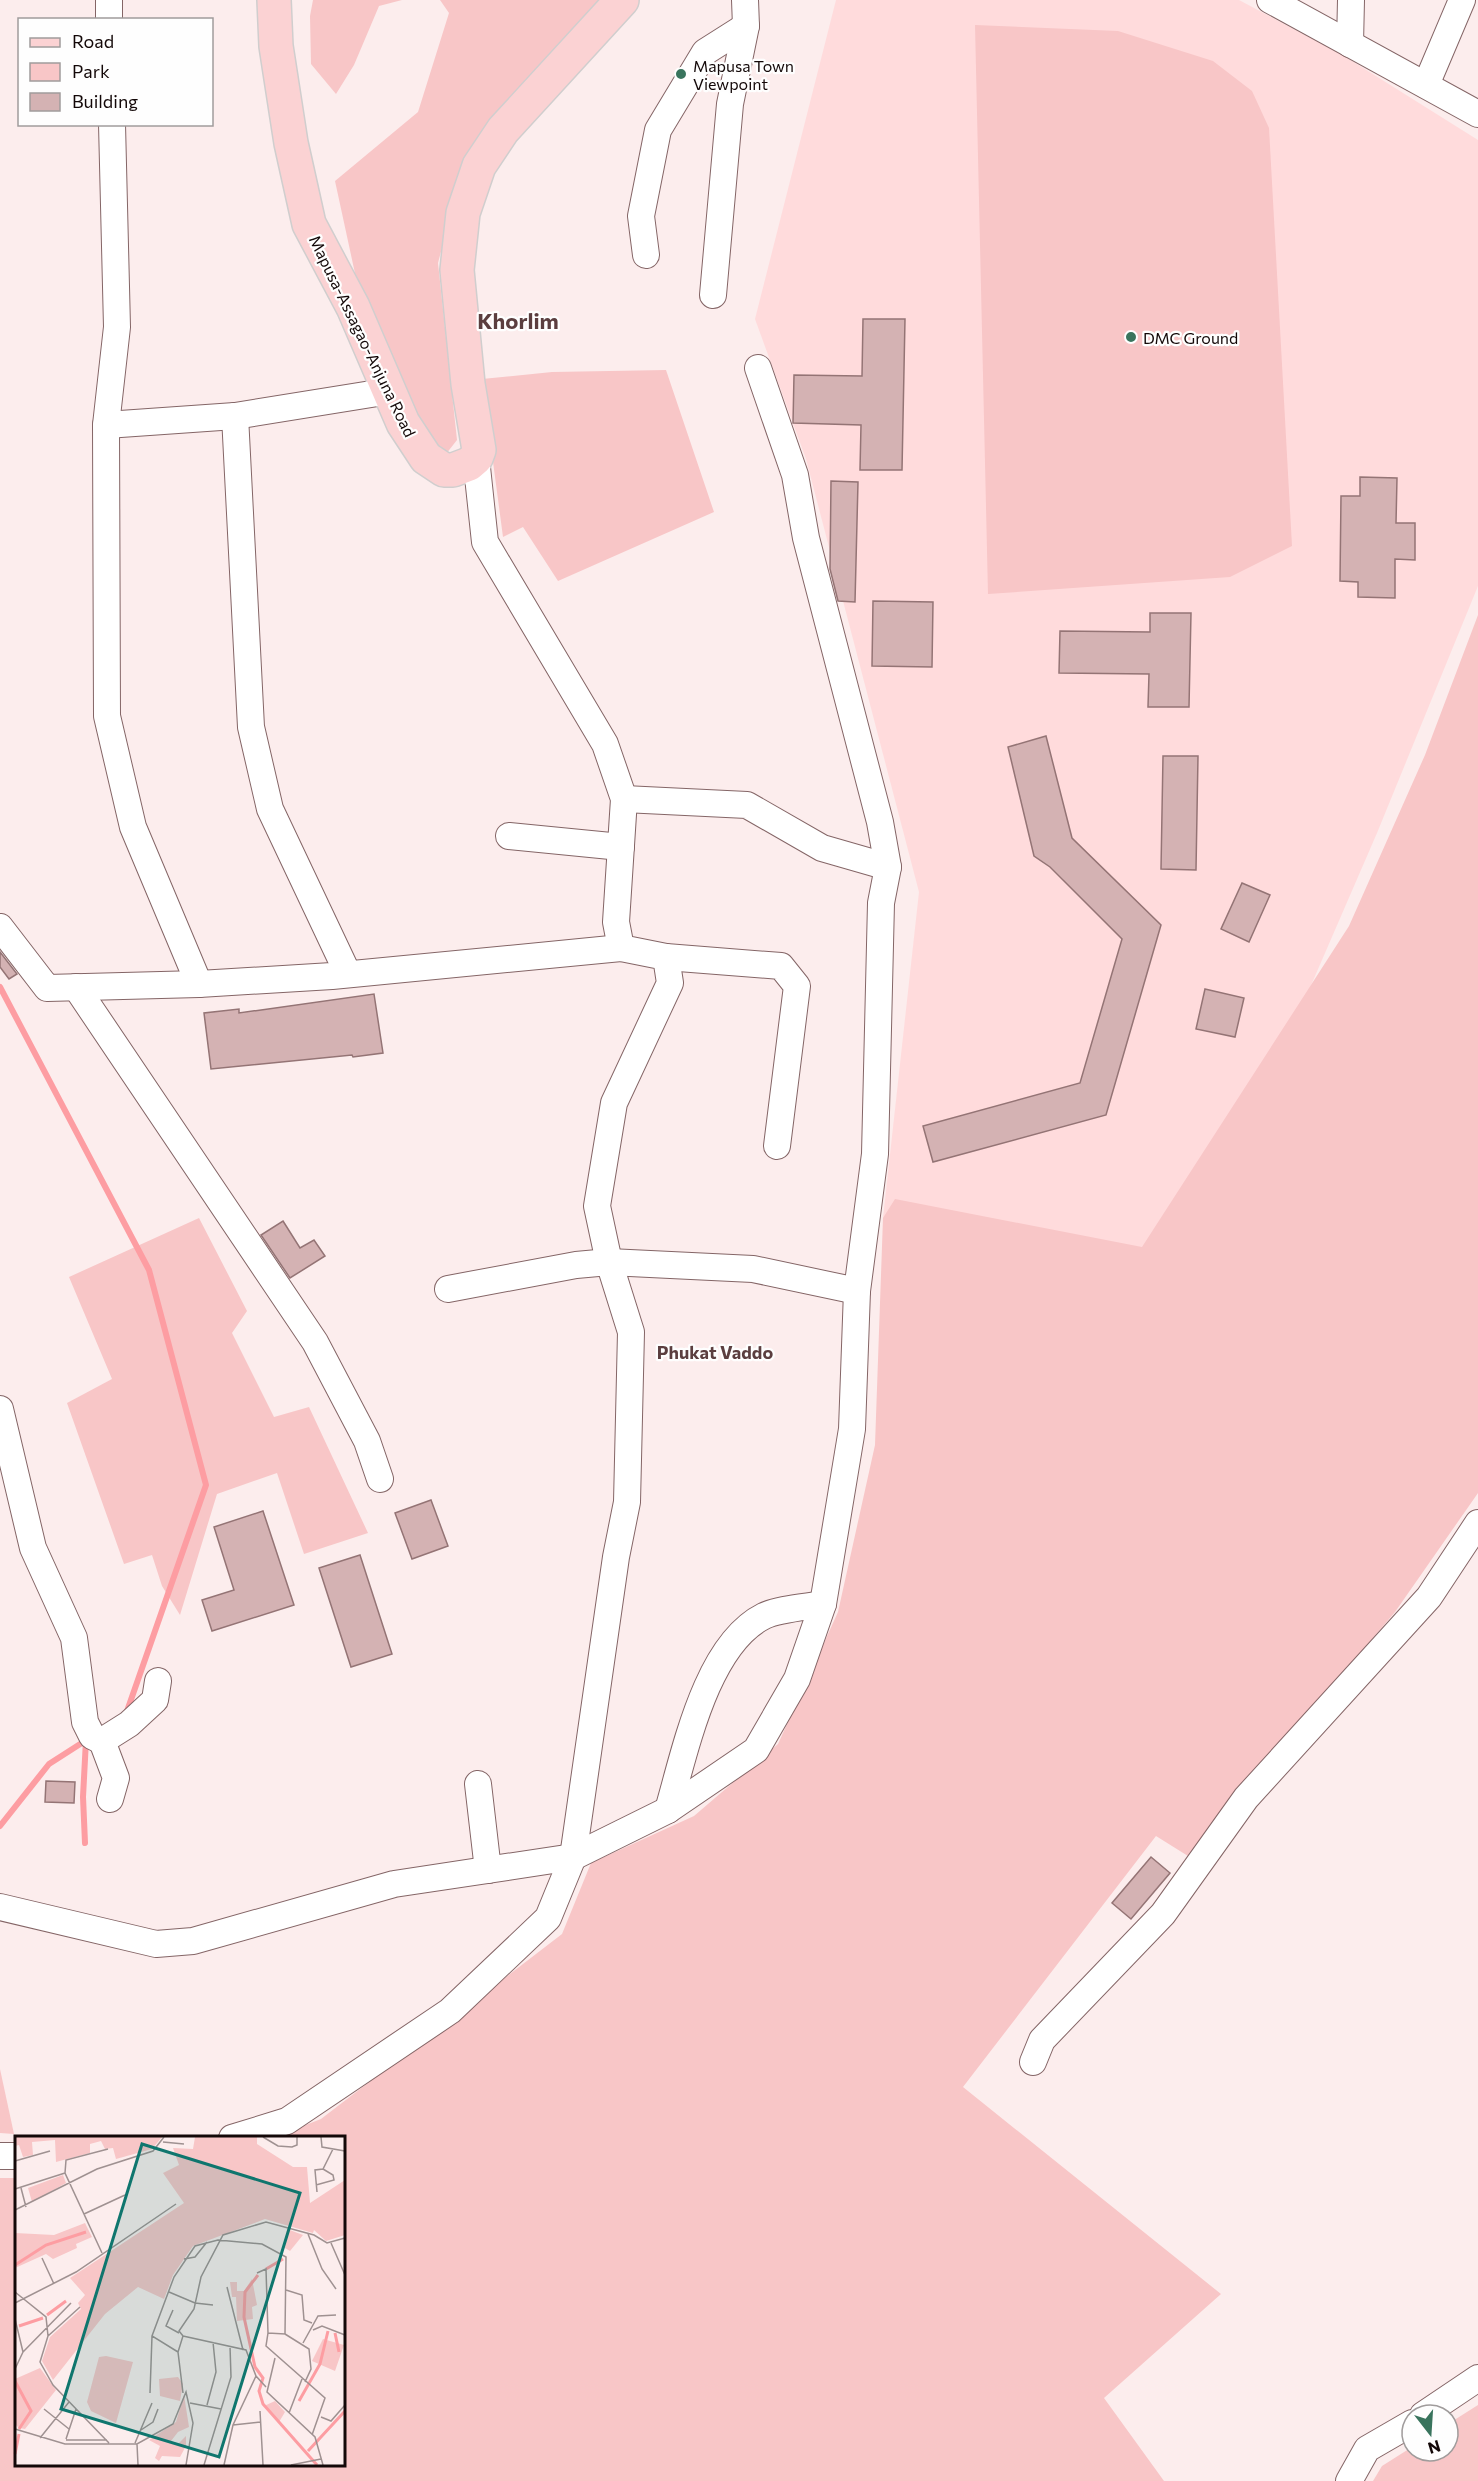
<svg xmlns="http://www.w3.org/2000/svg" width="1478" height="2481" font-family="Commissioner,sans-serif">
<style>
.built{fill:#ffdbdc}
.green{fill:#f8c6c7}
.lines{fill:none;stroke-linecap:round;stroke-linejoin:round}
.stream{stroke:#fd9da2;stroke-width:6}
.building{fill:#d4b2b3;stroke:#947475;stroke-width:1.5}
.minor-casing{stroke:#846566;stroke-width:28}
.major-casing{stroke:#d0cece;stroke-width:36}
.minor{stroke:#fff;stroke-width:26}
.major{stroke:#fbd2d3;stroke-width:33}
.poi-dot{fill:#39745d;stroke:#fefefe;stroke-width:2}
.labels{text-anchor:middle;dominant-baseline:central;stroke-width:4.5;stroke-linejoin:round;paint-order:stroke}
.poi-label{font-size:16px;fill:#130808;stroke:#fefefe;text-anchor:start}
.street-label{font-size:16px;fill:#130808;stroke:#fefefe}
.neighbourhood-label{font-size:18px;font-weight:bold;fill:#5b3e3f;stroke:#fefefe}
.district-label{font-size:22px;font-weight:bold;fill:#5b3e3f;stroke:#fefefe}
.inset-river{fill:none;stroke:#fd9da2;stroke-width:3}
.inset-road{fill:none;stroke:#9f9191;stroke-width:1.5}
.view{fill:#0f766e;fill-opacity:0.15;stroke:#0f766e;stroke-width:3}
.inset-edge{fill:none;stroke:#130808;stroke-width:3}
</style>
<rect width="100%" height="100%" fill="#fceded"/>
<path class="built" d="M836 0H1239L1344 56 1478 140V586L1377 833 1270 1080 1165 1273 949 1266 883 1218 919 892 806 459 755 319Z"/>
<g class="green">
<path d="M313 0H402L379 6 354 65 336 94 311 64 310 16Z"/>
<path d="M440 0H603L576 25 457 190 438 263 457 440 446 454 428 439 356 278 335 181 418 112 449 13Z"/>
<path d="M975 25 1118 31 1213 61 1252 91 1269 128 1292 546 1230 577 988 594Z"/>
<path d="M666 370 714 512 558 581 523 527 503 537 482 379 552 372Z"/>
<path d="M1478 615V1493L1395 1612 1188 1856 1156 1836 963 2087 1221 2294 1104 2398 1164 2481H0V2178H16V2464H344V2138L275 2137 321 2119 562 1934 591 1863 694 1816 778 1744 838 1612 875 1445 883 1218 895 1199 1142 1247 1349 926 1425 755Z"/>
<path d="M199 1218 247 1311 232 1333 274 1417 309 1407 368 1533 304 1554 277 1473 217 1494 180 1615 162 1586 152 1555 124 1564 67 1403 112 1379 69 1277Z"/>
<path d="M0 2069 14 2134 0 2133Z"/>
<path d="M1478 2405V2481H1373L1382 2466 1412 2447V2451H1448V2424Z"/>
</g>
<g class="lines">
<g class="stream">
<path d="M0 987 149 1270 206 1485 126 1714"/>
<path d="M0 1826 49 1764 88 1739"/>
<path d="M85 1843 83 1797 86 1740"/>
</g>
</g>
<g class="building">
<path d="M863 319H905L902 470H860L861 425 793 423 794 375 862 376Z"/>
<path d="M1360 477 1397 478 1396 523H1415V560L1395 559V598L1358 597V582L1340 581 1341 496H1360Z"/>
<path d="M831 481 858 482 855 602 838 601 830 569Z"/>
<path d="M873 601 933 602 932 667 872 666Z"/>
<path d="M1150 613H1191L1189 707H1148L1149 674 1059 673 1060 631 1150 632Z"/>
<path d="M1046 736 1072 838 1161 925 1106 1115 933 1162 923 1126 1080 1083 1122 939 1050 867 1034 856 1008 747Z"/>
<path d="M1163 756H1198L1196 870 1161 869Z"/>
<path d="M1242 883 1270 895 1249 942 1221 929Z"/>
<path d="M0 952 17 974 9 979 0 967Z"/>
<path d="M1205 989 1244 998 1235 1037 1196 1029Z"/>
<path d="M374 994 383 1053 353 1057 352 1055 211 1069 204 1013 239 1009V1013Z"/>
<path d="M283 1221 300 1248 314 1240 325 1256 290 1278 261 1235Z"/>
<path d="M431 1500 448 1546 412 1559 395 1513Z"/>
<path d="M263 1511 294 1605 212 1631 202 1600 234 1590 214 1527Z"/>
<path d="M360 1555 392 1654 351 1667 319 1568Z"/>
<path d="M46 1781 75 1782 74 1803 45 1802Z"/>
<path d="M1151 1857 1170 1873 1131 1919 1112 1903Z"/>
</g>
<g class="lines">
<g class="minor-casing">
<g id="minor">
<path d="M109 0V20"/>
<path d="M1270 0 1478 114"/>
<path d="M1350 44 1351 0"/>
<path d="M1426 85 1462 0"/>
<path d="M112 124 117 327 106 425 107 716 133 827 199 984"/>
<path d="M646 255 641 216 658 130 705 52 746 26"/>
<path d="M713 295 730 104 746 26 745 0"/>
<path d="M758 368 795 475 806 538 880 822 888 867"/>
<path d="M235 416 251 727 270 809 348 974"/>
<path d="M106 425 235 416 390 391"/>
<path d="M509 836 621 847"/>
<path d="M0 927 47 988 199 984 332 976 621 948"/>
<path d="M666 957 781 966 797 986 777 1146"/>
<path d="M76 987 315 1342 367 1441 380 1479"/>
<path d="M448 1289 576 1265 609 1262 753 1269 857 1291"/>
<path d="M0 1409 33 1548 74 1638 85 1722 92 1736 102 1741 129 1724 155 1700 158 1681"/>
<path d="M102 1741 116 1778 110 1799"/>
<path d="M478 1784 488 1870"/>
<path d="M668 1810C685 1752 706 1645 764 1616 778 1609 806 1607 823 1604"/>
<path d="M0 1907 156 1944 193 1941 394 1884 573 1857 668 1810 756 1750 797 1679 823 1604 852 1429 857 1291 875 1154 881 903 888 867 822 848 747 805 624 799"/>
<path d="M1033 2062 1042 2040 1163 1914 1246 1798 1429 1597 1478 1523"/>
<path d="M232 2138 287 2121 450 2011 548 1918 573 1857 616 1557 627 1502 631 1332 609 1262 597 1206 614 1103 670 983 666 957 621 948 616 922 624 799 605 744 485 542 476 458"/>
<path d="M0 2156H16"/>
<path d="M1423 2415 1478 2378"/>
<path d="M1349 2481 1367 2449 1412 2423"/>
</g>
</g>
<g class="major-casing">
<path id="major" d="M274 0 276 46 291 143 309 224 353 307 403 423 426 458 444 470H453L469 464 476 458 479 450 468 384 457 270 463 213 479 166 503 130 622 0"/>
</g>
<use href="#minor" class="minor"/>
<use href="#major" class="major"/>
</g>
<g class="poi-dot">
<circle cx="681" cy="74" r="6"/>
<circle cx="1131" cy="337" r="6"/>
</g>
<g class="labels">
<g class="poi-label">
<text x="693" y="65">Mapusa Town<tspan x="693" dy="18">Viewpoint</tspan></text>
<text x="1143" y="337">DMC Ground</text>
</g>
<g class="street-label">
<text transform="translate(363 336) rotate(64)">Mapusa-Assagao-Anjuna Road</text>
</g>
<g class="neighbourhood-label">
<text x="715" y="1352">Phukat Vaddo</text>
</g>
<g class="district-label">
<text x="518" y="320">Khorlim</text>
</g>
</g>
<g transform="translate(15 2136)">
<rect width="330" height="330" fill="#fceded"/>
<path d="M0 1H147L137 13 101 23 98 12 90 13 86 5 75 8V17L41 26 40 4 17 6 18 19 8 21 4 9 0 10ZM180 1H242V8L278 31H292L295 67 330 44V99L311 105 299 94 298 97 250 83 178 110 158 139 149 163 123 151 90 178 38 244 27 225 35 201 66 173 63 167 70 159 55 142 169 67 148 37 164 29 158 12 178 13ZM48 39 51 47 17 66 13 52ZM70 87 77 101 61 108 62 112 38 123 31 118 0 132V97L39 99ZM272 93 288 99 275 115 270 112ZM237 143 242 169 237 171 238 183 222 185 221 161H217L215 146H222V155H229ZM308 203 329 209 320 235 297 225ZM91 220 118 226 101 287 76 275 72 266 84 221ZM25 232 41 254 10 293 4 292 0 288V243ZM163 241 168 248 165 265 145 260 144 243ZM169 259 174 291 163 296 156 305 163 308 171 300V310L165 321 147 320 144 325 140 322 145 310 134 304 161 286ZM260 265 270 276 264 286 249 270Z" fill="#f8c6c7"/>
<path class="inset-river" d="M0 129 31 109 71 96M251 133 268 123M243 139 230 156 229 181 240 231 248 242 244 255 248 268 302 329M32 179 51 165M4 190 28 182M320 197 324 216M0 245 16 275 4 293M284 265 305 228 313 195M293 315 330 275M0 318 4 298"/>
<path class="inset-road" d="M248 1 263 10 277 11 282 9V1M306 1 307 11 330 15M148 6 169 8M0 25 35 15M301 49 319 44 318 39 308 33M6 52 11 71M0 53 50 37M302 56 300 34 308 33 318 13M0 74 82 33 138 15 149 1M69 78 110 59M293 98 307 133 321 153M316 107 330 139M87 117 50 37 51 24 93 13M27 122 39 148M169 123 180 121 192 106M242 137 251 133 253 197M212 151 228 214M271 154 287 159 289 184 297 187M0 156 31 181 33 200 25 226 38 249 94 307M154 156 180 167 198 169M0 167 61 136 161 68M158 174 151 190 164 197M0 183 8 216 0 233M298 194 307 190 330 199M270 198 294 213 296 233 290 246M33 200 65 171M168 200 231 214 241 240 251 251M288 207 303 180 321 179M8 216 56 167M163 216 137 200 159 141 180 110 203 104 247 108 271 121 270 198 253 197 251 210 310 262 297 299M260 222 252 256 300 301 308 329M135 257 137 200M168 257 163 216 168 200 164 195 179 173 186 141 208 99 251 86 299 99 312 107 330 102M175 267 206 273M192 269 201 236 198 206M29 273 54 293M245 275 248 329M274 277 287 243M306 281 316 285 330 269M218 289 245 286M0 293 50 308H122L158 288 171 256 178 287 171 329M126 294 138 286 143 273M25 302 54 266M51 303 61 273M51 304H92M120 307 137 267M122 308 123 329M189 329 216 241 215 210M209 329 218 289 241 240M276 329 306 323"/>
<path class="view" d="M127 8 285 57 204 321 46 273Z"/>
<rect width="330" height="330" class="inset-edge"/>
</g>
<rect x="18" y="18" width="195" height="108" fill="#fefefe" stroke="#a09c9c" stroke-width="1.5"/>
<rect x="30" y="38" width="30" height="9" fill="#fbd2d3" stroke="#a09c9c" stroke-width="1.5"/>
<text x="72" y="48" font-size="18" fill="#130808">Road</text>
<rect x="30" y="63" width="30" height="18" fill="#f8c6c7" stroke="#a09c9c" stroke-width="1.5"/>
<text x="72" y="78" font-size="18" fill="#130808">Park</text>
<rect x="30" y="93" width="30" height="18" fill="#d4b2b3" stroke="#a09c9c" stroke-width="1.5"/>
<text x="72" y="108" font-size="18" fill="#130808">Building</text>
<g transform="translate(1430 2433) rotate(163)"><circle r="28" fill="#fefefe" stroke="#a09c9c" stroke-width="1.5"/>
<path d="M0-4.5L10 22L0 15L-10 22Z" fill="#39745d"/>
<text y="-9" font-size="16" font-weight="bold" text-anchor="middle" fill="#130808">N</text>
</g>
</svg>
